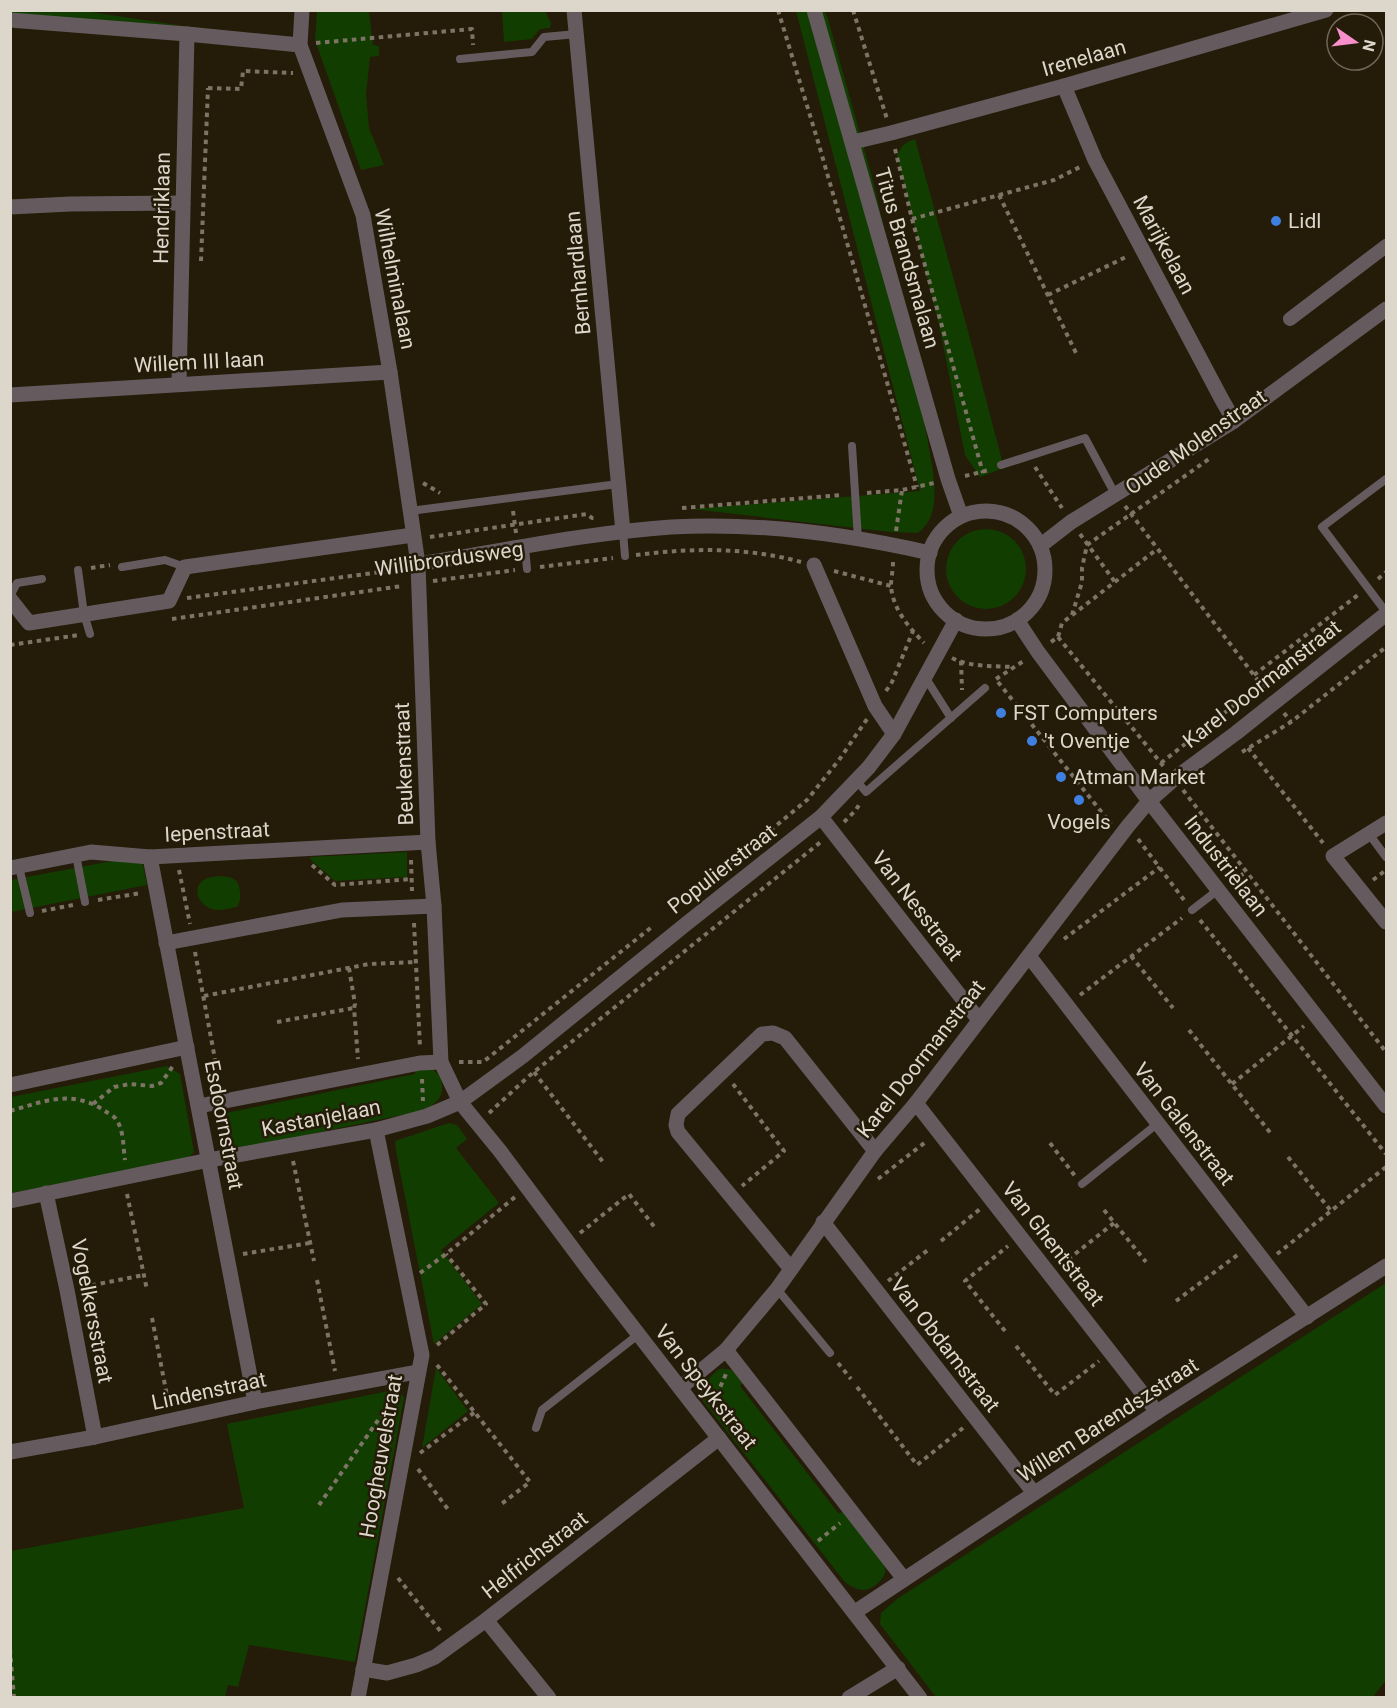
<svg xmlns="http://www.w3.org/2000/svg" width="1397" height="1708" font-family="Roboto,sans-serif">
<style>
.green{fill:#123d00}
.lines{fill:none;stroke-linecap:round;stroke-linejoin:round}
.path{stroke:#7d7466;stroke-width:4;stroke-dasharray:4.5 4.5;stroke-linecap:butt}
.service{stroke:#655b5f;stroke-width:8}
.pedestrian{stroke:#655b5f;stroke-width:14}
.minor{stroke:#655b5f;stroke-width:15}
.shop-dot{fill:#3f7fe0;stroke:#251b09;stroke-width:2}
.labels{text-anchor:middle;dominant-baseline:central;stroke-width:5;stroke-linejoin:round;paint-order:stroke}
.street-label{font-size:21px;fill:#dcd6cb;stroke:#251b09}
.poi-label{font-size:21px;fill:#dcd6cb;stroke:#251b09;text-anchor:start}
</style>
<rect width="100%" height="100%" fill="#251b09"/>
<g class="green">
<path d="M10 11H84L184 26 11 14Z"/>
<path d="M317 11H369L373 45 379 46V56L370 57 366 94 369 128 384 165 361 170 315 40Z"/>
<path d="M502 11H545L551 23 550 28 540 29 532 39 504 42Z"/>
<path d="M796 11H825L828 19 872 177 909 335 933 471C935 493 938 518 918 533L890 532 692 509 920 491Z"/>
<path d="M915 139 968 331 1004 468 980 477 965 455 940 329 897 156C901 146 905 142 915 139Z"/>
<circle cx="986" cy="569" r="40"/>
<path d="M407 852V877L335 881 311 860 310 857Z"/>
<path d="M138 860 143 865 147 885 11 912V880L112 861Z"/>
<path d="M220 876C232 877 239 878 240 892 241 898 240 901 237 907 231 908 223 910 217 910 196 908 185 877 220 876Z"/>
<path d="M167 1066 180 1074 194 1152 187 1159 11 1193V1097Z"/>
<path d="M415 1069C419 1069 425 1068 430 1069 443 1072 446 1092 437 1101 430 1110 412 1113 401 1115L231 1151 221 1147 217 1122 221 1114 415 1074Z"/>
<path d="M449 1123 457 1125 467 1139 456 1148 499 1203 441 1250 482 1304 434 1344 396 1151 395 1141Z"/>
<path d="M1386 1283V1680L1373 1697H936L880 1624 881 1613 897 1599Z"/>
<path d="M436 1368 468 1411 422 1448Z"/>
<path d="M719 1369C731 1368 737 1371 745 1381L740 1386 839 1514 843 1511 885 1564C886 1572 885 1576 879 1582 867 1593 858 1592 845 1582L703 1401C697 1386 709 1379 719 1369Z"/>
<path d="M393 1390 402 1394 404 1398 355 1662 249 1645 238 1687 228 1685 225 1697H11V1551L244 1508 227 1424Z"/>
</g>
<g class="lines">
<g class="path">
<path d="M778 10 819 145 917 487"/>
<path d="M853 10 887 119"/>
<path d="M316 43 472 29 473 45"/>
<path d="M208 88 241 89 243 71 293 73"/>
<path d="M895 149 912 219 983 473"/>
<path d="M999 195 1077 355"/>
<path d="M912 219 1054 180 1080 167"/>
<path d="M201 261 208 88"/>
<path d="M1048 295 1128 256"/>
<path d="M1035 467 1062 508"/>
<path d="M965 476 989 470"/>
<path d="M423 483 440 493"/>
<path d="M867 493 902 490 934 483"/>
<path d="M1125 506 1266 691"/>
<path d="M682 508 842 495"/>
<path d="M513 511 516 533"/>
<path d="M896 531 902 490"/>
<path d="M1080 534 1115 582"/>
<path d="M430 537 587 514 592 518H594"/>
<path d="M636 555C691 548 747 547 801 562"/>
<path d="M893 562C893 570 891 579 891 586 893 610 909 627 924 643"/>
<path d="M540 567 613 558"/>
<path d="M91 568 110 565"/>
<path d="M834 571 891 586"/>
<path d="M1378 579 1386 572"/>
<path d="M433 581 515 570"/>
<path d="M187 598 403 569"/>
<path d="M1072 615 1082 582V568L1087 545 1209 459"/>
<path d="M172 619 402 586"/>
<path d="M1058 637 1165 768"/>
<path d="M1051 642 1058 637 1062 623 1156 550"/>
<path d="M10 645 79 635"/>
<path d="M952 658C970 667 994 666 1014 667"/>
<path d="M961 661 962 690"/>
<path d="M1254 675 1358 595"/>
<path d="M996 679 1025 660"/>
<path d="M998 682 1111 824"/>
<path d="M886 691 892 682 913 631"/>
<path d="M1284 713 1291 722"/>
<path d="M1248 748 1323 843"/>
<path d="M1242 752 1291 722 1386 647"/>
<path d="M1161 763 1261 684"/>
<path d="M1183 790 1386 1052"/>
<path d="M844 822 856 810 860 803"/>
<path d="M1138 839 1184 900"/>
<path d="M411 860 412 891"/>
<path d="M312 865 335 885 412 879"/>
<path d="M179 870 190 924"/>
<path d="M1373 880 1386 870"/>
<path d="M1232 881 1246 872"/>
<path d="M701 888 807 800 839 760 867 719"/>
<path d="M98 900 141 893"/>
<path d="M42 911 73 905"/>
<path d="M1200 920 1386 1154"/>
<path d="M414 923 420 1047"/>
<path d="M1064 939 1160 867"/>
<path d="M195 952 220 1086"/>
<path d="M1131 956 1173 1008"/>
<path d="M349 968 355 1004 354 1008 358 1059"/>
<path d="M1080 995 1182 918"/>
<path d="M204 996 369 964 416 962"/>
<path d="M277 1022 354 1008"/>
<path d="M1189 1030 1272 1135"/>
<path d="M459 1062H483L653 926"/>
<path d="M534 1072 603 1162"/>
<path d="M422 1079 423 1101"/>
<path d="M733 1084 784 1151 742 1186"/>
<path d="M1232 1084 1304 1026"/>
<path d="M93 1104 114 1087 130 1084 152 1086 161 1083 173 1066"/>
<path d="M10 1111C45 1101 72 1089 105 1111 108 1113 114 1116 116 1119 124 1130 123 1147 125 1160"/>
<path d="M489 1113 529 1076 822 841"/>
<path d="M1050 1143 1075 1176"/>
<path d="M1288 1157 1331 1211"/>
<path d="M293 1161 314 1261"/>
<path d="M878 1179 927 1141"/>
<path d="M127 1194 147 1290"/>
<path d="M1104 1210 1146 1262"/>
<path d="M580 1233 629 1194 656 1229"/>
<path d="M941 1241 980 1209"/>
<path d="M243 1254 310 1243"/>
<path d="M1277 1254 1386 1167"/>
<path d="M1061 1265 1114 1223"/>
<path d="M420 1273 446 1254 515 1197"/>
<path d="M317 1280 335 1371"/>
<path d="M888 1281 928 1250"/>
<path d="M83 1287 144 1275"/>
<path d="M1176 1301 1240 1253"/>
<path d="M152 1318 169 1406"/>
<path d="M1005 1331 965 1281 1008 1246"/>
<path d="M437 1345 486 1304 446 1254"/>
<path d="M1016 1346 1055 1395 1099 1361"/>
<path d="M838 1363 851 1379"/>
<path d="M437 1365 530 1482 500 1505"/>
<path d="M857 1387 917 1465 963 1428"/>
<path d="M713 1403 726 1374"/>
<path d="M420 1453 475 1412"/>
<path d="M418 1469 450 1512"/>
<path d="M319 1505 397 1393"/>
<path d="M818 1541 840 1523"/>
<path d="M398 1578 442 1633"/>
<path d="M10 1649 14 1698"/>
</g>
<g class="service">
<path d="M460 59 532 52 544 37 577 34"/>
<path d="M852 446 858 539"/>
<path d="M1001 465 1085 438 1115 494"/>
<path d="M1386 479 1322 527 1386 612"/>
<path d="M410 511 618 484"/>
<path d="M623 532 625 556"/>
<path d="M525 547 527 569"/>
<path d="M122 567 165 560 185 567"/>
<path d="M78 570 84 614 90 634"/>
<path d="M10 596 17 583 42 579"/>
<path d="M925 677 951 718"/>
<path d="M856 780 866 792 985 688"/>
<path d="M1369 834 1386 857"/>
<path d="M76 855 85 902"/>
<path d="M19 867 30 913"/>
<path d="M1192 910 1218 890"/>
<path d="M1082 1184 1157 1124"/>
<path d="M777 1289 830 1353"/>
<path d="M536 1428 542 1410 639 1334"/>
</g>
<path class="pedestrian" d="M1290 319 1386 246"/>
<g class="minor">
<path d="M302 10 300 45 363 215 390 372 418 564 428 842 434 906 441 1062 460 1102 500 1151 591 1273 920 1698"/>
<path d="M574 10 623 532"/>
<path d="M814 10 948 479 961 516"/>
<path d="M10 20 187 34 300 45"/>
<path d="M1064 86 1095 160 1221 398 1234 421"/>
<path d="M853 142 891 133 1064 86 1326 10"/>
<path d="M10 207 70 204 183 203"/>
<path d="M179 384 187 34"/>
<path d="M10 395 390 372"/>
<circle cx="986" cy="570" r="59"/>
<path d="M1040 546 1071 522 1234 421 1386 309"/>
<path d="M418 564C502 551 586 533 671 527 758 522 846 534 930 553"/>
<path d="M814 565 875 706 894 734"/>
<path d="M10 599 29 623 169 601 185 567 413 535"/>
<path d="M1017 620 1038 652 1149 801 1386 1106"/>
<path d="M821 817 979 1020"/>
<path d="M1386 823 1333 856 1386 922"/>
<path d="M150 857 255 1402"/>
<path d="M10 868 91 852 150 857 428 842"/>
<path d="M166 943 342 910 434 906"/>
<path d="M1029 956 1307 1317"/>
<path d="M10 1085 187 1047"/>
<path d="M916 1103 1157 1412"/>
<path d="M199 1106 420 1063 441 1062"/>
<path d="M46 1193 67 1290 95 1437"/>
<path d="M10 1201 209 1160 376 1130 427 1116 460 1102 523 1056 686 924 821 817 869 767 894 734 956 620"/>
<path d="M823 1222 1034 1493"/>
<path d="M791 1269 678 1132 676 1125 678 1114 762 1034 773 1033 785 1038 875 1151"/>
<path d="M726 1350 904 1579"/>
<path d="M680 1388 726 1350 777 1289 875 1151 916 1103 1128 826 1149 801 1174 779 1236 733 1386 614"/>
<path d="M10 1452 95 1437 255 1402 417 1372"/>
<path d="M855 1612 1157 1412 1386 1266"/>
<path d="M486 1620 549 1698"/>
<path d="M363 1669 387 1673 416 1665 435 1657 486 1620 719 1438"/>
<path d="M358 1698 422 1355 376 1130"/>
<path d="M849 1698 898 1668"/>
</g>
</g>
<g class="shop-dot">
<circle cx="1276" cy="221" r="6"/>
<circle cx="1001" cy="713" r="6"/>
<circle cx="1032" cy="741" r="6"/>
<circle cx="1061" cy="777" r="6"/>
<circle cx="1079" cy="800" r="6"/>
</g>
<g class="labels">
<g class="street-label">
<text transform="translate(1084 58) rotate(-16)">Irenelaan</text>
<text transform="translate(162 208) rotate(-89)">Hendriklaan</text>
<text transform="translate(1164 245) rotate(62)">Marijkelaan</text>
<text transform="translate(907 258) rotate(74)">Titus Brandsmalaan</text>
<text transform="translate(578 273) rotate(-95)">Bernhardlaan</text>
<text transform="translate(395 279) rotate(79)">Wilhelminalaan</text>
<text transform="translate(199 362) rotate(-3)">Willem III laan</text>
<text transform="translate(1196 442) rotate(-35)">Oude Molenstraat</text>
<text transform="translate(449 559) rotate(-8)">Willibrordusweg</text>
<text transform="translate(1262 684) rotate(-38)">Karel Doormanstraat</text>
<text transform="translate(404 764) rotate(-92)">Beukenstraat</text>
<text transform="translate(217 832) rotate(-3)">Iepenstraat</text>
<text transform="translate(1226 866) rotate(52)">Industrielaan</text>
<text transform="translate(722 869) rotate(-38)">Populierstraat</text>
<text transform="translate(917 906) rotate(52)">Van Nesstraat</text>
<text transform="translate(921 1059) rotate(-52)">Karel Doormanstraat</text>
<text transform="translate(321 1118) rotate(-11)">Kastanjelaan</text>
<text transform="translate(1184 1124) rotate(52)">Van Galenstraat</text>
<text transform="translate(224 1125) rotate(79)">Esdoornstraat</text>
<text transform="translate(1053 1244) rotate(52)">Van Ghentstraat</text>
<text transform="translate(92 1311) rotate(79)">Vogelkersstraat</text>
<text transform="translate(945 1345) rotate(52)">Van Obdamstraat</text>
<text transform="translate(706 1387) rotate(52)">Van Speykstraat</text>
<text transform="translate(209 1391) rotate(-12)">Lindenstraat</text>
<text transform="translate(1108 1420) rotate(-33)">Willem Barendszstraat</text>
<text transform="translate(381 1456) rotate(-80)">Hoogheuvelstraat</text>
<text transform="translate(535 1555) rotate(-38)">Helfrichstraat</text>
</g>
<g class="poi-label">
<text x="1288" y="221">Lidl</text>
<text x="1013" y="713">FST Computers</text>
<text x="1044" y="741">'t Oventje</text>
<text x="1073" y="777">Atman Market</text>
<text x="1079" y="822" text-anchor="middle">Vogels</text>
</g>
</g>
<rect width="1397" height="1708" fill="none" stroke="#dcd6cb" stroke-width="24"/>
<g transform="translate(1355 42) rotate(104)"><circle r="28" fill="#251b09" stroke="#6e6657" stroke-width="1.5"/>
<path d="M0-4.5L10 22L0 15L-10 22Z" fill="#f98fca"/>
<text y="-9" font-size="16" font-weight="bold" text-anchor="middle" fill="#dcd6cb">N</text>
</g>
</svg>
